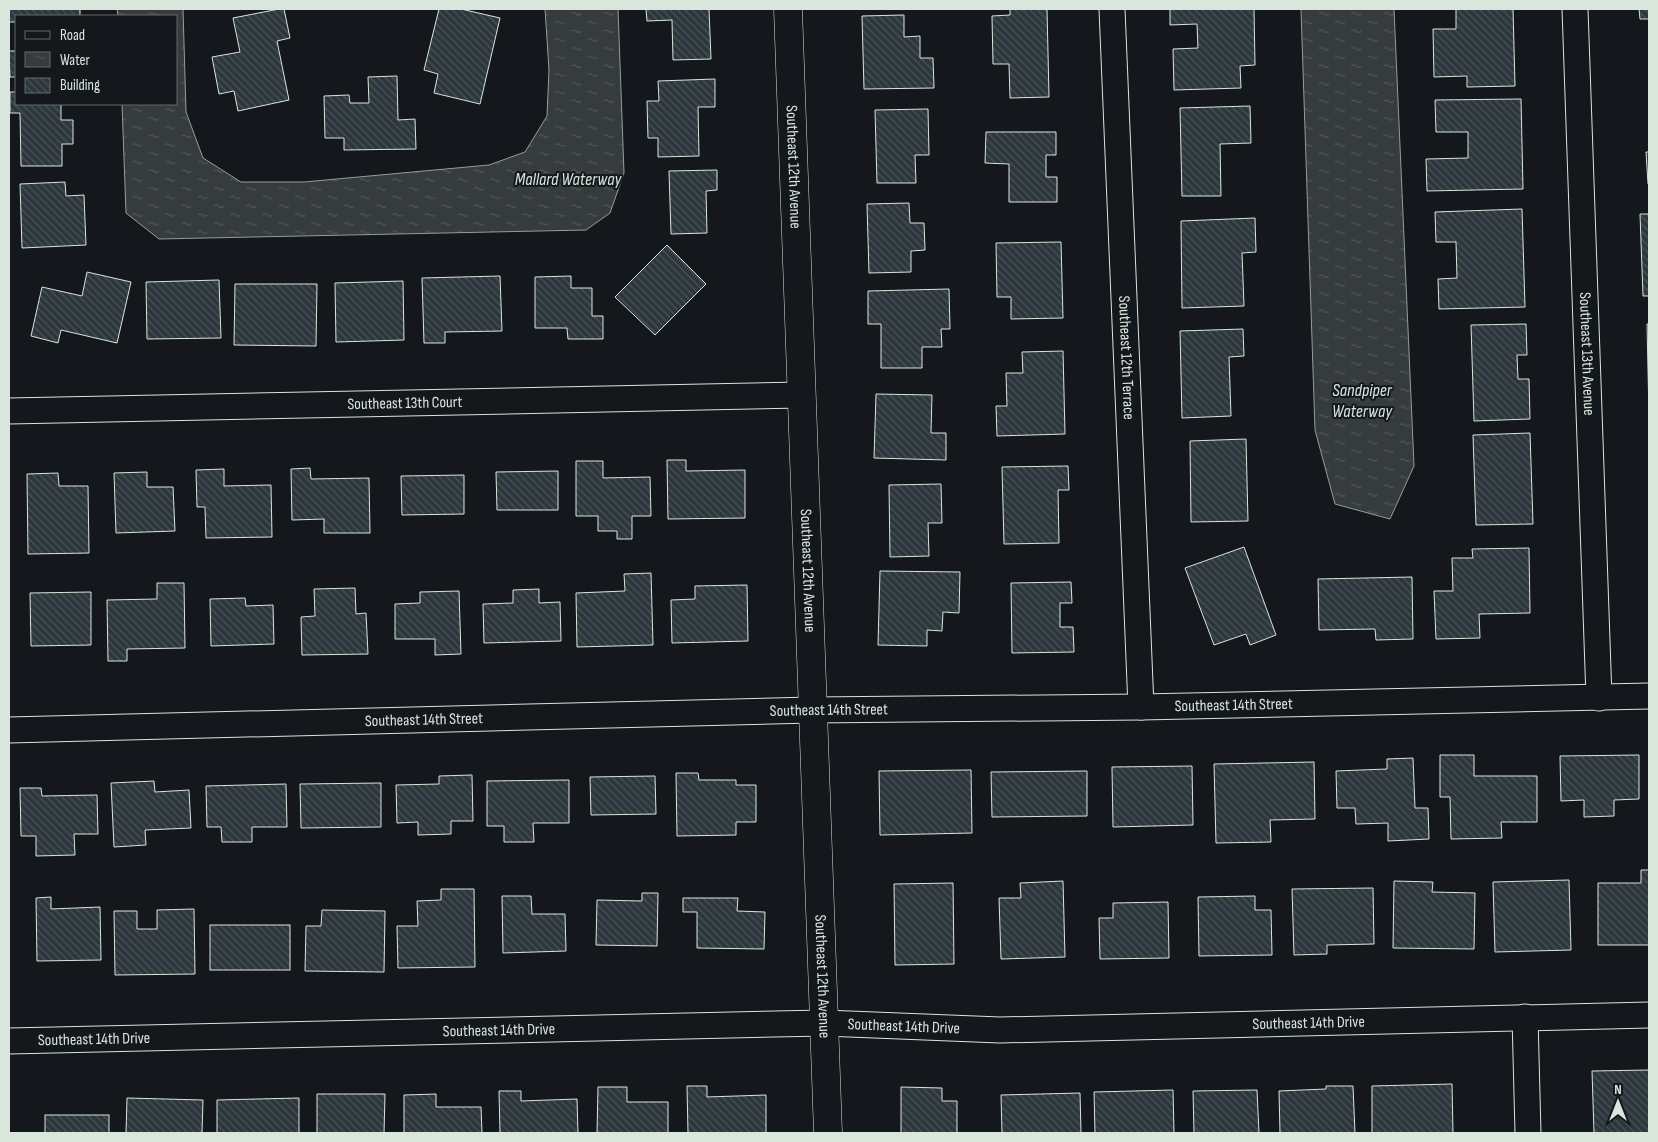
<svg xmlns="http://www.w3.org/2000/svg" width="1658" height="1142" font-family="'Sofia Sans Condensed',sans-serif">
<style>
.water{fill:url(#water-ripples);stroke:#939e99}
.building{fill:url(#building-back-hatch);stroke:#d8e6dc}
.lines{fill:none;stroke-linecap:round;stroke-linejoin:round}
.minor-casing{stroke:#d8e6dc;stroke-width:27}
.tertiary-casing{stroke:#d8e6dc;stroke-width:29}
.minor{stroke:#14181c;stroke-width:25}
.tertiary{stroke:#14181c;stroke-width:28}
.labels{text-anchor:middle;dominant-baseline:central;stroke-width:4;stroke-linejoin:round;paint-order:stroke}
.street-label{font-size:16px;fill:#d8e6dc;stroke:#14181c}
.water-label{font-size:18px;font-style:italic;fill:#d8e6dc;stroke:#14181c}
</style>
<defs>
<pattern id="water-ripples" width="26" height="14" patternUnits="userSpaceOnUse" patternTransform="scale(1.25)"><rect width="26" height="14" fill="#363b3e"/><path d="M2 4q2-2 4 0t4 0M15 11q2-2 4 0t4 0" fill="none" stroke="#525759"/></pattern>
<pattern id="building-back-hatch" width="6" height="6" patternUnits="userSpaceOnUse" patternTransform="scale(1.25)"><rect width="6" height="6" fill="#2c363c"/><path d="M-1 5l2 2M0 0l6 6M5-1l2 2" fill="none" stroke="#4a5358"/></pattern>
</defs>
<rect width="100%" height="100%" fill="#14181c"/>
<g class="water">
<path d="M117 9H183L186 112 203 158 241 182H304L489 165 525 152 547 116 549 70 545 9H618L624 173 610 213 586 230 159 239 126 213 122 104H176V16H118Z"/>
<path d="M1301 9H1394L1414 466 1390 519 1335 504 1315 430Z"/>
</g>
<g class="building">
<path d="M9 9H80V16H16V22H9Z"/>
<path d="M279 9H284L290 38 277 41 289 100 238 111 234 91 219 94 212 57 240 52 233 18Z"/>
<path d="M439 9H461L500 18 480 104 434 93 438 74 424 70Z"/>
<path d="M646 9H709L711 59 673 60 672 20 647 21Z"/>
<path d="M1010 9H1047L1049 97 1010 98 1009 64H993L992 16 1010 15Z"/>
<path d="M1170 9H1254L1255 65 1240 66 1241 88 1174 90 1173 49 1198 48 1197 24 1170 25Z"/>
<path d="M1456 9H1513L1515 86 1467 87V76L1434 77 1433 29H1456Z"/>
<path d="M1639 9H1649V19H1640Z"/>
<path d="M904 15V37L920 36V58H933L934 88 864 89 862 16Z"/>
<path d="M9 51H16V77H10Z"/>
<path d="M397 76 398 120 415 119 416 149 344 150V138H325L324 96 349 95 350 103H369L368 77Z"/>
<path d="M715 79V107H698L699 156 658 157V138H648L647 101H659L658 81Z"/>
<path d="M10 92H16V104H61V120H73V144H62V166H21L20 113H10Z"/>
<path d="M1521 99 1523 189 1427 191 1426 159 1468 158V132H1436L1435 100Z"/>
<path d="M1250 106 1251 143 1220 144 1221 196H1182L1180 108Z"/>
<path d="M928 109 929 155H915L916 183H877L875 110Z"/>
<path d="M986 132H1056V155H1046V177H1057V202H1009V164L985 163Z"/>
<path d="M1646 152H1649V184H1648Z"/>
<path d="M717 170V190L706 191 707 233 671 234 669 171Z"/>
<path d="M65 182 66 196 84 195 86 245 22 248 20 184Z"/>
<path d="M909 203 910 223H924L925 250 911 251V272L869 273 867 204Z"/>
<path d="M1522 209 1525 307 1439 309 1438 279 1457 278 1456 242H1436L1435 212Z"/>
<path d="M1640 214H1649V296H1643Z"/>
<path d="M1255 218 1256 252 1242 253 1244 306 1182 308 1181 221Z"/>
<path d="M1061 242 1063 318 1011 319V297H997L996 243Z"/>
<path d="M667 245 706 284 655 335 615 297Z"/>
<path d="M87 272 131 282 117 343 61 330 58 343 31 336 42 287 82 296Z"/>
<path d="M500 276 502 331 445 332V343H424L422 278Z"/>
<path d="M571 276V288H592V316H603V339H568L567 328H535V277Z"/>
<path d="M219 280 221 338 147 339 146 282Z"/>
<path d="M403 281 404 340 336 342 335 283Z"/>
<path d="M235 284H317L316 346 234 345Z"/>
<path d="M949 289 950 329H941L942 347H922V368H881V324H868V291Z"/>
<path d="M1526 324 1527 355H1517L1518 379H1529L1530 419 1474 421 1471 325Z"/>
<path d="M1647 324H1649V416Z"/>
<path d="M1243 329 1244 356 1229 357 1231 416 1182 418 1180 331Z"/>
<path d="M1063 351 1065 434 997 436 996 406H1007L1006 373H1023L1022 352Z"/>
<path d="M876 394 932 395 931 433H946V460L874 458Z"/>
<path d="M1530 433 1533 524 1476 525 1473 435Z"/>
<path d="M1246 439 1248 521 1191 522 1190 441Z"/>
<path d="M667 460H686V471L745 470V518L668 519Z"/>
<path d="M576 461H603V478L650 477 651 516H632V539H617V531H598V516H576Z"/>
<path d="M1068 466 1069 490H1058L1059 543 1004 544 1002 467Z"/>
<path d="M310 468 311 479 369 478 370 533H324V519L292 520 291 469Z"/>
<path d="M224 469V486L271 485 272 537 206 538 205 507H197L196 470Z"/>
<path d="M558 471V510H497L496 472Z"/>
<path d="M147 472V487H173L175 531 116 533 114 473Z"/>
<path d="M58 473 59 486H88L89 553 28 554 27 474Z"/>
<path d="M464 475V514L402 515 401 476Z"/>
<path d="M941 484 942 523H928L929 556 890 557 889 485Z"/>
<path d="M1244 547 1276 635 1250 645 1246 634 1214 645 1185 568Z"/>
<path d="M1529 548 1530 613 1479 614 1480 638 1436 639 1434 591H1453L1452 558H1473L1472 549Z"/>
<path d="M880 571 960 572 959 613 943 612 942 631 927 630V646L878 645Z"/>
<path d="M651 573 653 645 577 647 576 593 625 591 624 574Z"/>
<path d="M1412 577 1413 639 1376 640 1375 629 1319 630 1318 579Z"/>
<path d="M1071 582 1072 603H1060V627H1073L1074 652 1012 653 1011 583Z"/>
<path d="M157 583H184L185 648 127 649V661H108L107 600 157 599Z"/>
<path d="M747 585 748 641 672 643 671 600 695 599V586Z"/>
<path d="M355 588 356 614 366 613 368 654 302 655 301 617 315 616 314 589Z"/>
<path d="M539 589V603L560 602 561 641 484 643 483 604 513 603V590Z"/>
<path d="M459 591 461 654 435 655V639H395V604L420 603V592Z"/>
<path d="M91 592V645L31 646 30 593Z"/>
<path d="M245 598 246 606 273 605 274 644 211 646 210 599Z"/>
<path d="M1440 755H1474V776H1537V822H1501L1502 838 1451 839 1450 797H1440Z"/>
<path d="M1639 755V799L1614 800V816L1584 817V800L1561 801 1560 756Z"/>
<path d="M1413 758 1415 808H1428L1429 839 1388 841V823L1356 824 1355 808H1337L1336 771 1387 769V759Z"/>
<path d="M1314 762 1315 819 1270 820 1271 842 1216 843 1214 764Z"/>
<path d="M1192 766 1193 825 1113 827 1112 767Z"/>
<path d="M971 770 972 833 880 835 879 771Z"/>
<path d="M1087 771V816L992 817 991 772Z"/>
<path d="M676 773H698L699 780H736V785H756V822H736V835L677 836Z"/>
<path d="M472 775 473 821H451V834L418 835V822L397 823 396 785 439 784V776Z"/>
<path d="M655 776 656 814 591 815 590 777Z"/>
<path d="M569 780V823H533L534 842H504V826H487V781Z"/>
<path d="M154 781 155 792 189 790 191 828 145 830 146 845 114 847 111 783Z"/>
<path d="M381 783V827L301 828 300 784Z"/>
<path d="M286 784 287 827H252V842H222L221 827H207L206 786Z"/>
<path d="M20 788H41L42 796 97 795 98 834H74L75 855 36 856V836H21Z"/>
<path d="M1641 870H1649V945H1598V883H1641Z"/>
<path d="M1569 880 1571 950 1495 952 1493 882Z"/>
<path d="M1063 881 1065 957 1001 959 999 898H1021L1020 883Z"/>
<path d="M1394 881 1433 882 1432 892 1475 893 1474 949 1393 948Z"/>
<path d="M953 883 954 964 895 965 894 884Z"/>
<path d="M1373 888 1374 944 1327 945V954L1294 955 1292 889Z"/>
<path d="M441 889H474L475 967 398 968 397 926H418L417 901 441 900Z"/>
<path d="M642 893H658L657 946 596 945 597 900 642 901Z"/>
<path d="M502 896H531L532 914H565L566 951 503 953Z"/>
<path d="M1255 896V910H1271L1272 955 1199 956 1198 897Z"/>
<path d="M51 897V909L100 907 101 960 37 961 36 898Z"/>
<path d="M683 898H738L737 911 765 912 764 949 697 948V912H683Z"/>
<path d="M1168 902 1169 958 1100 959 1099 918H1113V903Z"/>
<path d="M194 909 195 974 115 975 114 911H137V929H157V910Z"/>
<path d="M322 910 385 911 384 972 305 971 306 926H321Z"/>
<rect x="210" y="925" width="80" height="45"/>
<path d="M1649 1070V1133H1594L1592 1071Z"/>
<path d="M1452 1084 1453 1133H1372V1086Z"/>
<path d="M687 1086H707V1097L766 1095V1133H688Z"/>
<path d="M1326 1086H1353L1355 1133H1280L1279 1091 1326 1089Z"/>
<path d="M598 1087H627V1102H668V1133H597Z"/>
<path d="M901 1087 942 1088V1101H957V1133H901Z"/>
<path d="M1173 1090 1174 1133H1095L1094 1092Z"/>
<path d="M1257 1090 1259 1133H1194L1193 1091Z"/>
<path d="M499 1091H521V1101L577 1099 578 1133H500Z"/>
<path d="M1080 1093 1081 1133H1002L1001 1095Z"/>
<path d="M317 1094H385L384 1133H317Z"/>
<path d="M436 1094V1107H481L482 1133H404V1095Z"/>
<path d="M127 1098 203 1100 202 1133H126Z"/>
<path d="M299 1098V1133H217V1100Z"/>
<rect x="45" y="1115" width="64" height="18"/>
</g>
<g class="lines">
<g class="minor-casing">
<g id="minor">
<path id="s1" d="M1112 9 1141 707"/>
<path id="s2" d="M1575 9 1599 698"/>
<path id="s3" d="M9 411 802 395"/>
<path id="s4" d="M9 730 812 710 1141 707 1649 696"/>
<path d="M1525 1017 1528 1133"/>
<path id="s5" d="M9 1041 824 1023 1000 1030 1649 1015"/>
</g>
</g>
<g class="tertiary-casing">
<g id="tertiary">
<path id="s6" d="M788 9 828 1133"/>
</g>
</g>
<use href="#minor" class="minor"/>
<use href="#tertiary" class="tertiary"/>
</g>
<g class="labels">
<g class="street-label">
<text stroke="none"><textPath href="#s6" startOffset="158">Southeast 12th Avenue</textPath></text>
<text stroke="none"><textPath href="#s2" startOffset="345">Southeast 13th Avenue</textPath></text>
<text stroke="none"><textPath href="#s1" startOffset="349">Southeast 12th Terrace</textPath></text>
<text stroke="none"><textPath href="#s3" startOffset="396">Southeast 13th Court</textPath></text>
<text stroke="none"><textPath href="#s6" startOffset="562">Southeast 12th Avenue</textPath></text>
<text stroke="none"><textPath href="#s4" startOffset="1225">Southeast 14th Street</textPath></text>
<text stroke="none"><textPath href="#s4" startOffset="820">Southeast 14th Street</textPath></text>
<text stroke="none"><textPath href="#s4" startOffset="415">Southeast 14th Street</textPath></text>
<text stroke="none"><textPath href="#s6" startOffset="968">Southeast 12th Avenue</textPath></text>
<text stroke="none"><textPath href="#s5" startOffset="1300">Southeast 14th Drive</textPath></text>
<text stroke="none"><textPath href="#s5" startOffset="895">Southeast 14th Drive</textPath></text>
<text stroke="none"><textPath href="#s5" startOffset="490">Southeast 14th Drive</textPath></text>
<text stroke="none"><textPath href="#s5" startOffset="85">Southeast 14th Drive</textPath></text>
</g>
<g class="water-label">
<text x="568" y="179">Mallard Waterway</text>
<text x="1362" y="390">Sandpiper<tspan x="1362" dy="21">Waterway</tspan></text>
</g>
</g>
<rect width="1658" height="1142" fill="none" stroke="#d8e6dc" stroke-width="20"/>
<rect x="15" y="15" width="162" height="90" fill="#14181c" stroke="#626a69"/>
<rect x="25" y="31" width="25" height="8" fill="#14181c" stroke="#626a69"/>
<text x="60" y="40" font-size="15" fill="#d8e6dc">Road</text>
<rect x="25" y="52" width="25" height="15" fill="url(#water-ripples)" stroke="#626a69"/>
<text x="60" y="65" font-size="15" fill="#d8e6dc">Water</text>
<rect x="25" y="78" width="25" height="15" fill="url(#building-back-hatch)" stroke="#626a69"/>
<text x="60" y="90" font-size="15" fill="#d8e6dc">Building</text>
<g transform="translate(1618 1102)" stroke="#14181c" stroke-width="4" paint-order="stroke">
<path d="M0-4L9 19L0 12L-9 19Z" fill="#d8e6dc"/>
<text y="-8" font-size="14" font-weight="bold" text-anchor="middle" fill="#d8e6dc">N</text>
</g>
</svg>
